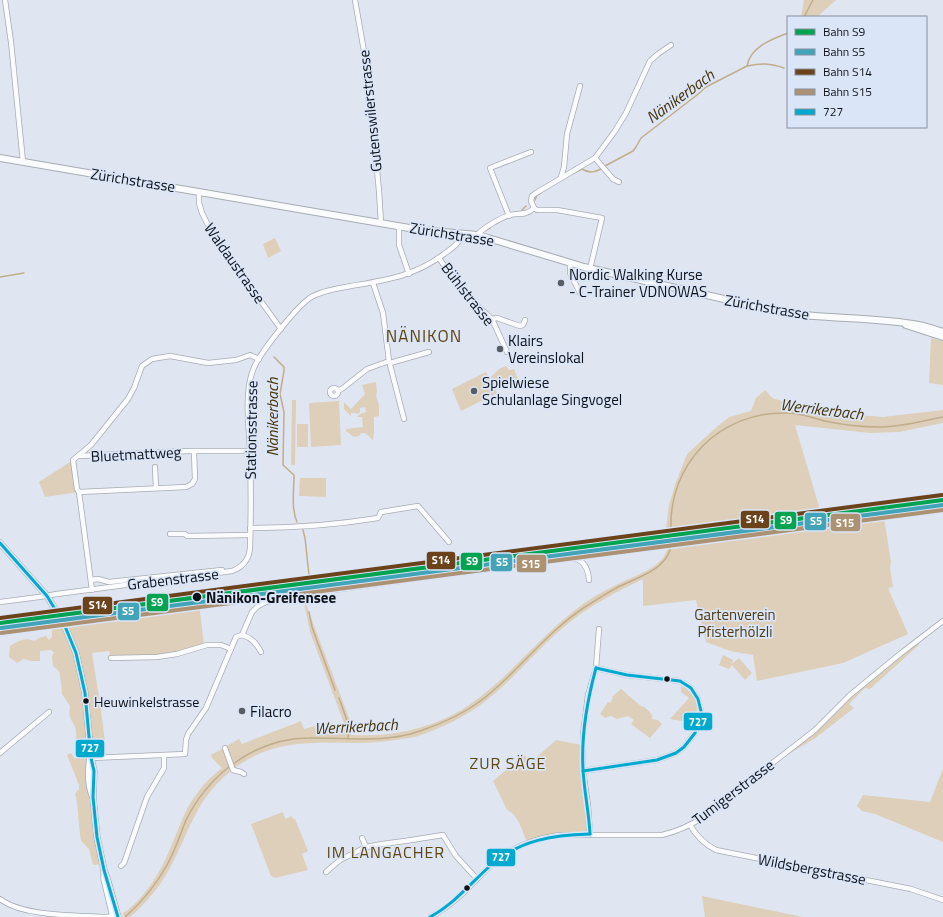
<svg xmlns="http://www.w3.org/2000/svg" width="943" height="917" font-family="'Titillium Web',sans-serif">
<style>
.green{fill:#ddcfb9}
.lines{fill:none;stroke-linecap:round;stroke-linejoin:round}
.stream{stroke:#c0ad8b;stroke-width:1.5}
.minor-casing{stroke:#a6abb3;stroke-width:6}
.tertiary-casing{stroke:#a6abb3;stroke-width:7}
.secondary-casing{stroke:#a6abb3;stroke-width:8}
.minor{stroke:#fafbfd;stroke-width:4.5}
.tertiary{stroke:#fafbfd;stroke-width:5.5}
.secondary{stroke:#fafbfd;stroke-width:6}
.minor-bridge-casing{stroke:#a6abb3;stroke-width:6;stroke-linecap:butt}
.minor-bridge{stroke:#fafbfd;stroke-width:4.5}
.bus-1-casing{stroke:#dae5f7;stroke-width:6}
.bus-1{stroke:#00a9ce;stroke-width:3}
.rail-1-casing{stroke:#dae5f7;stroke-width:7}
.rail-2-casing{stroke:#dae5f7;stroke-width:7}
.rail-3-casing{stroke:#dae5f7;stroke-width:7}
.rail-4-casing{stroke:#dae5f7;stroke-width:7}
.rail-1{stroke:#00a34f;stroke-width:4}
.rail-2{stroke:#42a4b8;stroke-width:4}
.rail-3{stroke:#6c421b;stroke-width:4}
.rail-4{stroke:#ac9272;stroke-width:4}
.poi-dot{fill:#585c64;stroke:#dae5f7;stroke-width:1.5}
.stop-dot{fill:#0e1118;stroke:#dae5f7;stroke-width:1.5}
.labels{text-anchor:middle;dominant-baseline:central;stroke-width:3.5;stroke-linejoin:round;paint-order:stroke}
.bus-label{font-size:14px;fill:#0e1118;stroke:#dae5f7;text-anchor:start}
.street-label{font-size:15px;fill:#0e1118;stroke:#dae5f7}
.poi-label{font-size:15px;fill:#0e1118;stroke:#dae5f7;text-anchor:start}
.stop-label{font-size:15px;font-weight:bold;fill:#0e1118;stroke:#dae5f7;text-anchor:start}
.park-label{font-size:15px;fill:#503a0e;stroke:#dae5f7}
.water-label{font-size:16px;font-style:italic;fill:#473204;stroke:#dae5f7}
.neighbourhood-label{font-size:16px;letter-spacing:1px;fill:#61450a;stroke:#dae5f7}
.quarter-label{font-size:17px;letter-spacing:1px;fill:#61450a;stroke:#dae5f7}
.line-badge{stroke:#dae5f7;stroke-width:1.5}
.badge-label{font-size:11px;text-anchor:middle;font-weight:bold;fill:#fff}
</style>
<rect width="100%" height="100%" fill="#e0e6f1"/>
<g class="green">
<path d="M804 0H836L817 17H801Z"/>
<path d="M275 238 281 251 268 258 263 244Z"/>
<path d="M931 338 943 341V385L929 383Z"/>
<path d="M506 366 509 370 514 369 520 384 510 388 495 385 491 377 499 369Z"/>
<path d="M486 372 497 393 461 411 452 389Z"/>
<path d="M376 382 377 392 376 396 379 405V416L374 417V432L373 440 365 433H361L359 436 354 437 346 431V429L363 427 362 417H357L360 414 366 412 365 407 360 408V412L356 415 357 413H351V416L344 409V402L351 409 365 394 362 385Z"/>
<path d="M765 390 772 398 818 412 883 417 943 410V423L899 432 870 433 795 425 820 510 666 528 669 505 675 485 687 454 712 431 729 417 751 411 756 398Z"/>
<path d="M292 400H296L295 465H291Z"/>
<path d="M339 401 341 445 311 447 309 403Z"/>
<rect x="297" y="424" width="11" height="23"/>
<path d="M73 460 79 492 45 497 39 482Z"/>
<path d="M300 478H326V497L299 496Z"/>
<path d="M943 502V505L888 513 884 518 891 562 890 568 893 587 888 588 908 634 843 663 757 681 753 655 730 651 706 642 696 600 643 606V579C616 592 589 606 565 626 535 651 511 683 479 706 462 718 443 727 424 734 417 737 409 738 401 739 341 751 285 727 231 771 193 801 189 836 166 875 156 891 144 905 130 917H124L123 913C130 909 136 903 141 897 165 870 171 844 185 813 193 796 207 779 222 768L212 758 211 755 239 739 242 744 301 721 304 729 315 726 317 730 329 726 331 731 345 726 310 632 304 602H305L351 723V735C387 737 421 731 454 714 507 685 542 629 595 596 607 589 620 583 633 577 642 573 652 569 659 562 665 557 667 551 668 544L667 540 592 550 589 552 590 554 453 569 589 548Z"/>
<path d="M199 603 204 646 177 654 111 658 109 651 92 653 101 710 107 758H91L102 864 93 865 89 849 81 841 80 835 77 802 75 794 79 789V785L67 755 71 753 75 759 77 758C75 749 77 741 76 732 75 720 67 722 70 706L62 694 61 681 59 671 53 666 52 657 54 652 50 650 40 651V661H31L24 659 17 663 9 657 10 646C18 641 26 637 34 641L41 637 46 636 49 640 52 637V622Z"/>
<path d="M918 643 919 645 870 689 865 688 849 704 854 708 814 739 792 752 791 751 820 728 849 699Z"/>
<path d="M723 655 733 660 732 664 739 658 752 673 745 680 732 665 729 669 719 665Z"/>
<path d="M681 686C695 693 699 704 696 719L681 721 670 719 689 698 681 692Z"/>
<path d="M621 689 642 707 643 706 650 712V713L652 715V719L658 720 662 724 650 738 631 724 634 720 628 716 617 719 611 716 605 718 600 714 608 702 610 703 613 698 612 697Z"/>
<path d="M556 740 582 745 584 777 581 778 585 805H588L590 834 559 835 527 842C523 832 518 814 507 810L493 781 524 755 531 762Z"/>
<path d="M943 769V842L875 814 862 811 857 806 863 795 930 802Z"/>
<path d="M283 812 285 819 292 816 293 819H295L308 851 302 854 308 870 275 878 271 876 251 824Z"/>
<path d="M702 896 803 917H705Z"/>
</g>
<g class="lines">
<g class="stream">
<path d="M804 17 813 0"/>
<path d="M747 66C761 63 770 63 784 68"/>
<path d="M605 166 633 151 636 147 641 138 697 95 706 87 747 66C750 47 772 39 788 33"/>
<path d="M572 174 582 169C590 174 595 172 603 168"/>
<path d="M535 200 537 195 541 193"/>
<path d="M522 210 526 206"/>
<path d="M486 230 490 228"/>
<path d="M0 277 24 273"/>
<path d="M274 357 284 367V371L280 394 284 412 283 465 294 475C294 490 291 509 297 522"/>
<path d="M303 530 305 538 309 575"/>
<path d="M671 530C668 464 720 411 787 413 800 413 813 418 825 421 843 425 862 427 880 427 901 427 922 421 943 417"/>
<path d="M309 612 312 627 335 690"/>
<path d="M339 698 349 726 348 739"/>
<path d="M233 764C255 748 282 738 309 738 347 737 383 744 420 731 441 724 461 715 479 702 517 674 545 633 585 607 596 600 607 593 618 587 641 576 673 568 672 537"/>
<path d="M125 917C142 902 156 885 167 865 175 851 180 835 186 820 197 798 211 781 230 766"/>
</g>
<g class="minor-casing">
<g id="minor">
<path d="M5 0 11 42 23 162"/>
<path d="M355 0 368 74 379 191 381 223"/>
<path d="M595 158 613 179 619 182"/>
<path d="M561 177 564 167 567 134 580 86"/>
<path d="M199 192V203L202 213 209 227 231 260 281 329"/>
<path d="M534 208 531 201 532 196 536 193 595 158 615 131 626 113 650 61 658 54 671 45"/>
<path d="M534 208 537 210H557L602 218 590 269"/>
<path d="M509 216 490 168 531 152"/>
<path d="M399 226V245L409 274"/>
<path d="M477 235C483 228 500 218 510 215 518 213 526 216 534 208"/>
<path d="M439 258 462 292 492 319 507 352"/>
<path d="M570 263V273L580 293"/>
<path d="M373 283 383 313 389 361 404 419"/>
<path d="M492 319 497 318 520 326 523 325 525 320"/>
<path d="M390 363 429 352"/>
<circle cx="334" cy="392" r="4"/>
<path d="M338 391 343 388 367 369 389 361"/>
<path d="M79 456 189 451H250"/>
<path d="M155 467 156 488"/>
<path d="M79 492 186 487 192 484 195 479 194 452"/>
<path d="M250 528C293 528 335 525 378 518L381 512 418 506 449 542"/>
<path d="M170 534H185L187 536 250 535"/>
<path d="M91 580 98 579 109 582 222 570"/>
<path d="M92 590 79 492 77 489 73 460 91 445 128 399 134 388 142 366 152 359 170 356 208 363 236 360 250 355 259 359"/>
<path d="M57 594 232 571C243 567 249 560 250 548 251 516 251 484 250 451 249 426 244 394 253 370 258 355 299 303 313 296 325 290 339 288 351 286 386 280 415 276 444 254 452 248 460 244 461 234"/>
<path d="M0 602 39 597"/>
<path d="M242 635 252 612 258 606 266 602 312 593 569 558C583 558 588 567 589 580"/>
<path d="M111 658 157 657 177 654 207 645H221L231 649"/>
<path d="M225 748 233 770 241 772 244 774"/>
<path d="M0 753 49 712"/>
<path d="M91 758 185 754 186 740 188 734 206 708 236 637 242 635C252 638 256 643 261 652"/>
<path d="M583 771 657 760 676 753 684 747 695 733 699 721 701 711 698 699 691 688 680 681 627 675 596 668"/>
<path d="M690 825C697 837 704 844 716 850L911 889 943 900"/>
<path d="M590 834 588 805 583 771V735L588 695 596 668 599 629"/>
<path d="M362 838 366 847"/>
<path d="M121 866 124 863 147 797 164 768V755"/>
<path d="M326 872 340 860 366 847 382 844 405 841 443 835 456 856 477 879"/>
<path d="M0 899C24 917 77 915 106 917L115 916"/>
<path d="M430 917C455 905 471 884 490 866 510 847 533 839 559 835H662C678 831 690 826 703 817L815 730 850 695 900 654 943 621"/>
</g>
</g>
<g class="tertiary-casing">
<g id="tertiary">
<path d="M0 543 47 596 64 624 76 653 85 693 91 758 94 771 93 797 97 837 104 870 107 878 118 917"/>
<path d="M90 758C88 770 88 784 92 795"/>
<path d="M104 872V879L113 917"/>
</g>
</g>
<g class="secondary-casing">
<g id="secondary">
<path d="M0 158 421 230 477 235 488 238 584 267 785 313C828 319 871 317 913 324 923 325 933 329 943 332"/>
<path d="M906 325 943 337"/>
</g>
</g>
<use href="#minor" class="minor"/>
<use href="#tertiary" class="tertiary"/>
<use href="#secondary" class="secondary"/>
<g class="minor-bridge-casing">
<path id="minor-bridge" d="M39 597 57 594"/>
</g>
<use href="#minor-bridge" class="minor-bridge"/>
<g class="bus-1-casing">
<g id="bus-1">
<path d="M0 543 47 596 64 624 76 653 85 693 91 758 94 771 93 797 97 837 104 870 118 917"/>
<path d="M583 771 657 760 676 753 684 747 695 733 701 711 698 699 691 688 680 681 627 675 596 668"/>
<path d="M590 834C589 812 584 791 583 769 581 734 587 701 596 668"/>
<path d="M430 917C454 904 470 884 490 866 519 840 553 835 590 834"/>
</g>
</g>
<use href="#bus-1" class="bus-1"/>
<g class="rail-1-casing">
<path id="rail-1" d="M0 623 943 500"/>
</g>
<g class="rail-2-casing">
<path id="rail-2" d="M1 628 943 505"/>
</g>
<g class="rail-3-casing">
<path id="rail-3" d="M0 618 942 495"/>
</g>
<g class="rail-4-casing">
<path id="rail-4" d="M1 633 943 510"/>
</g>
<use href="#rail-1" class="rail-1"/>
<use href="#rail-2" class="rail-2"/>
<use href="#rail-3" class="rail-3"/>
<use href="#rail-4" class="rail-4"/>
</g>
<g class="poi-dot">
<circle cx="561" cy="283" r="4"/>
<circle cx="500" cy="349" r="4"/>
<circle cx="474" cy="391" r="4"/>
<circle cx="242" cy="711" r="4"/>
</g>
<g class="stop-dot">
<circle cx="197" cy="597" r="5"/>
<circle cx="667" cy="679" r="3.5"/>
<circle cx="86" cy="701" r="3.5"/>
<circle cx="467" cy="888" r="3.5"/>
</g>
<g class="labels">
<g class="bus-label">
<text x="94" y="701">Heuwinkelstrasse</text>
</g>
<g class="street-label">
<text transform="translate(370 111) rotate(-96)">Gutenswilerstrasse</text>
<text transform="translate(133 180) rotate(9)">Zürichstrasse</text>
<text transform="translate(452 234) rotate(9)">Zürichstrasse</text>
<text transform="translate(235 263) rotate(55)">Waldaustrasse</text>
<text transform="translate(468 294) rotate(52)">Bühlstrasse</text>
<text transform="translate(767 307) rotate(10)">Zürichstrasse</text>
<text transform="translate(251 430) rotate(-89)">Stationsstrasse</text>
<text transform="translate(136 454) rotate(-3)">Bluetmattweg</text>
<text transform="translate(173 579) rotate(-7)">Grabenstrasse</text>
<text transform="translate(733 792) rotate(-37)">Tumigerstrasse</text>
<text transform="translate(812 869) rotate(11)">Wildsbergstrasse</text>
</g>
<g class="poi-label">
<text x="569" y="274">Nordic Walking Kurse<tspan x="569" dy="17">- C-Trainer VDNOWAS</tspan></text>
<text x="508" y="340">Klairs<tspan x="508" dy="17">Vereinslokal</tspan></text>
<text x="482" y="382">Spielwiese<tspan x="482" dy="17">Schulanlage Singvogel</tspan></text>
<text x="250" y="711">Filacro</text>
</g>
<g class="stop-label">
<text x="206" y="597">Nänikon-Greifensee</text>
</g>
<g class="park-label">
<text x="735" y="614">Gartenverein<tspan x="735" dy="17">Pfisterhölzli</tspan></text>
</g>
<g class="water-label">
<text transform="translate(680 96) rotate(-36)">Nänikerbach</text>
<text transform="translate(822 409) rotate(7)">Werrikerbach</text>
<text transform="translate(272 417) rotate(-90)">Nänikerbach</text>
<text transform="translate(356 726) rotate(-3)">Werrikerbach</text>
</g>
<g class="neighbourhood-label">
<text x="508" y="763">ZUR SÄGE</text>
<text x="386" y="852">IM LANGACHER</text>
</g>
<g class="quarter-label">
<text x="424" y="336">NÄNIKON</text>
</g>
</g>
<g class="line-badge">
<rect x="740" y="510" width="30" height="19" rx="4" fill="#6c421b"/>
<rect x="774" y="511" width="23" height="19" rx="4" fill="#00a34f"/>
<rect x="804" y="512" width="23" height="19" rx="4" fill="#42a4b8"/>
<rect x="830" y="513" width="31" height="19" rx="4" fill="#ac9272"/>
<rect x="426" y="551" width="30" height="19" rx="4" fill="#6c421b"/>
<rect x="460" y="552" width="23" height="19" rx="4" fill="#00a34f"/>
<rect x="490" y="553" width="23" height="19" rx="4" fill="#42a4b8"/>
<rect x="516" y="554" width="31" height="19" rx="4" fill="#ac9272"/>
<rect x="146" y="593" width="23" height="19" rx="4" fill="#00a34f"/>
<rect x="82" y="596" width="31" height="19" rx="4" fill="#6c421b"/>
<rect x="117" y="602" width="23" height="19" rx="4" fill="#42a4b8"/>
<rect x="683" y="712" width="30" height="19" rx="4" fill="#00a9ce"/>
<rect x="75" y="739" width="30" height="19" rx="4" fill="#00a9ce"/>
<rect x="486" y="848" width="30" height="19" rx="4" fill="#00a9ce"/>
</g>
<g class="badge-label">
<text x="755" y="523">S14</text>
<text x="786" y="524">S9</text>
<text x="816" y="525">S5</text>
<text x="845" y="527">S15</text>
<text x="441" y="564">S14</text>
<text x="472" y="565">S9</text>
<text x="502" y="566">S5</text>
<text x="531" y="568">S15</text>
<text x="157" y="606">S9</text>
<text x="98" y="609">S14</text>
<text x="128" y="615">S5</text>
<text x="698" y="726">727</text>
<text x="90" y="752">727</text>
<text x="501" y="861">727</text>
</g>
<rect x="787" y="16" width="140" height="112" fill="#dae5f7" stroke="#88909e"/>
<rect x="795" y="29" width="20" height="6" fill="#00a34f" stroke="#88909e"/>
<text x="823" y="36" font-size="12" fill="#0e1118">Bahn S9</text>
<rect x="795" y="49" width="20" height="6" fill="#42a4b8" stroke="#88909e"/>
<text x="823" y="56" font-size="12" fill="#0e1118">Bahn S5</text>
<rect x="795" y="69" width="20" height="6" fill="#6c421b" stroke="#88909e"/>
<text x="823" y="76" font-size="12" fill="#0e1118">Bahn S14</text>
<rect x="795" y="89" width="20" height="6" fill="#ac9272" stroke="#88909e"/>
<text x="823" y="96" font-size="12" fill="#0e1118">Bahn S15</text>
<rect x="795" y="109" width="20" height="6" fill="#00a9ce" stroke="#88909e"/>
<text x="823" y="116" font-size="12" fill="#0e1118">727</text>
</svg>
